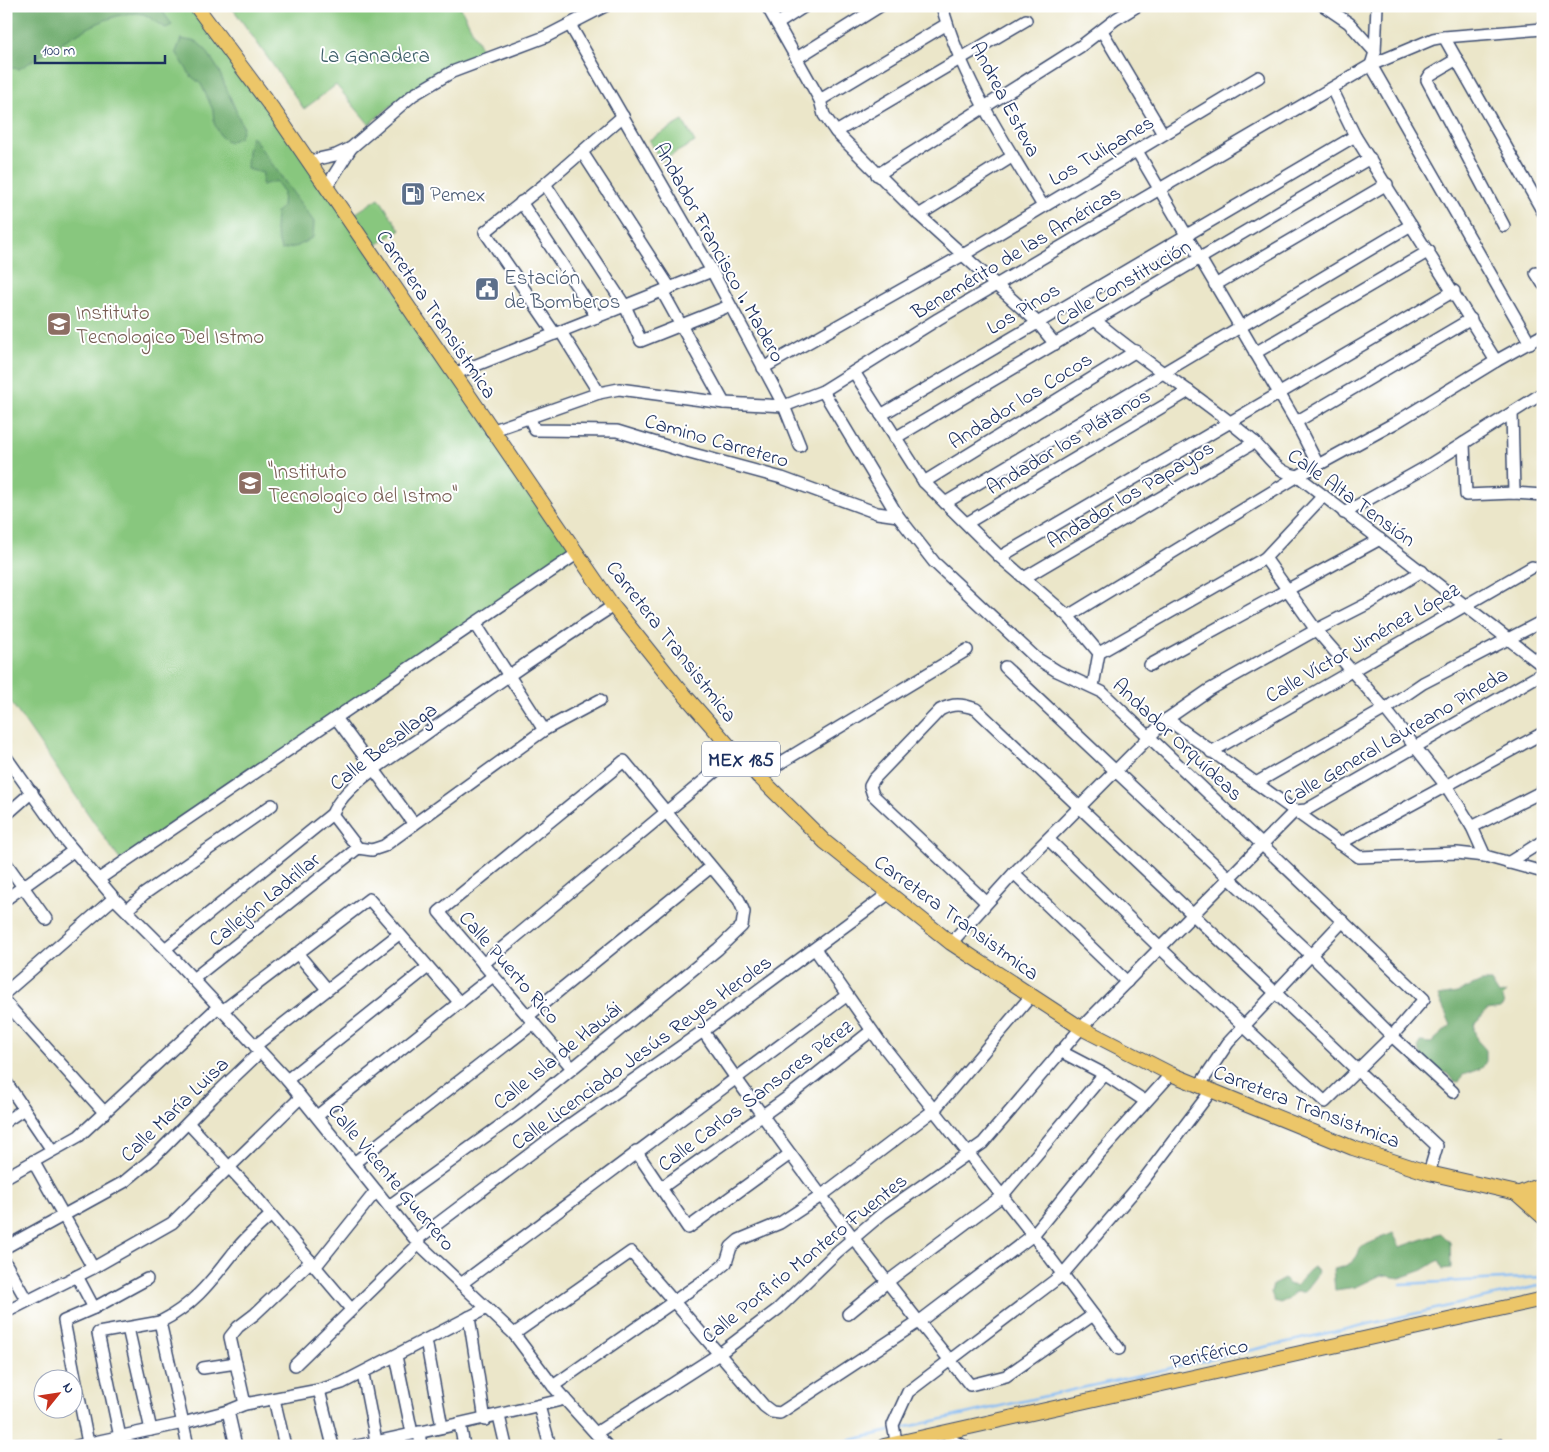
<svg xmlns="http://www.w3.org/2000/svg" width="1549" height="1452" font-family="'Indie Flower',sans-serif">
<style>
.green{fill:#88c77e;stroke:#527b6e}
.forest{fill:#6eac6d;stroke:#446e66}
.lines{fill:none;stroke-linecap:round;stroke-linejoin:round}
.stream{stroke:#85bbf4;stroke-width:2.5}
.minor-casing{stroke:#3a4a6e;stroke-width:14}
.major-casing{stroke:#3a4a6e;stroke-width:16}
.minor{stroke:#fff;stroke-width:11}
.major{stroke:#ecc669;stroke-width:14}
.labels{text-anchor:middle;stroke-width:4;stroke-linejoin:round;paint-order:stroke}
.shield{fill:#fff;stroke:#5f6d8e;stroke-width:1}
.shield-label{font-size:20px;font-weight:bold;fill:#1b2f5e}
.park-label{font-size:21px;fill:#3c5d68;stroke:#fff}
.street-label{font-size:21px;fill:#1b2f5e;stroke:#fff}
.service-label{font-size:21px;fill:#4e5e75;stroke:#fff;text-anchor:start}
.education-label{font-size:21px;fill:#785e54;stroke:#fff;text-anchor:start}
</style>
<rect width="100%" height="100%" fill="#fff"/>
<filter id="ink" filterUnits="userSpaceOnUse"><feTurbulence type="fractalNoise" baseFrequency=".02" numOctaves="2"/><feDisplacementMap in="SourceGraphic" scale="10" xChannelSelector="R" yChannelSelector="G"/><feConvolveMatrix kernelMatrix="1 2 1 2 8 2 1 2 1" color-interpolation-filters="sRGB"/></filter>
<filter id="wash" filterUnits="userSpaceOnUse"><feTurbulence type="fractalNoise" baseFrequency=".0096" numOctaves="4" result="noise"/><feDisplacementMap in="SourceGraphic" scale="20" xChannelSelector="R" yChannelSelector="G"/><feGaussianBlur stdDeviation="1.12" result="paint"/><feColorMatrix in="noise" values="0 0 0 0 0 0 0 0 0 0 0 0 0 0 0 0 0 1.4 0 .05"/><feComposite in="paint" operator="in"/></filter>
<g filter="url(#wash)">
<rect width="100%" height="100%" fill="#ebe6c9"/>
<g class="green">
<path d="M 6,6 L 198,6 L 578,553 L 120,860 L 6,695 Z"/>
<path d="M 231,6 L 460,6 L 483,52 C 433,71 409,91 369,124 L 336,85 L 304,109 Z"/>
<path d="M 683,121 L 695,142 L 661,161 L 649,140 Z"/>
<path d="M 379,198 L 400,230 L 373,247 L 353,215 Z"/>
</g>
<g class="forest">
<path d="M 12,6 L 159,6 L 172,25 L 166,28 C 158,25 150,16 143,14 C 111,6 46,53 19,69 L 6,67 L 6,10 Z"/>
<path d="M 181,39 L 197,42 L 206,50 L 218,69 L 243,127 L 240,137 L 229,142 L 221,137 L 214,123 L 213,110 L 201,84 L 191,76 L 176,52 Z"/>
<path d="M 252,136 L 314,222 L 313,237 L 298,246 L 281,250 L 275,229 L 276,213 L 282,207 L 283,191 L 276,181 L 262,185 L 263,173 L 247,169 L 248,151 Z"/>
<path d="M 1481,982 L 1491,982 L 1499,995 L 1507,993 L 1502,998 L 1504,1004 L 1500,1008 L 1487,1010 L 1475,1023 L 1474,1029 L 1477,1040 L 1486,1050 L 1486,1061 L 1482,1068 L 1463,1075 L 1459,1082 L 1453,1081 L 1447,1073 C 1431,1071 1424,1062 1418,1048 L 1421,1042 L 1431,1043 L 1451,1025 L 1438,996 L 1457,993 Z"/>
<path d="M 1393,1233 L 1400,1247 L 1441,1233 L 1450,1242 L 1451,1268 L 1443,1269 L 1439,1260 L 1423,1270 L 1400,1278 L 1381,1275 L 1356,1287 L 1335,1290 L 1333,1269 C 1349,1266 1356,1262 1361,1247 Z"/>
<path d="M 1314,1267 L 1318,1271 C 1316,1279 1308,1284 1305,1292 L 1295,1292 L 1289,1299 L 1280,1303 L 1274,1301 L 1271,1293 L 1273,1285 L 1284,1279 L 1288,1284 L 1295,1286 C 1303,1281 1304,1273 1314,1267 Z"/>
</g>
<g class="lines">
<g class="stream">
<path d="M 1401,1284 L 1543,1277"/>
<path d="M 898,1429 L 1543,1285"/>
<path d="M 826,1446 L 890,1431"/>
</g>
</g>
</g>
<g filter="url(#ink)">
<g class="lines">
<defs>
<g id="minor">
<path d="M 767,6 L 820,100 L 824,115 L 836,132 L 919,215 L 1037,322 L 1055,344"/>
<path d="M 942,6 C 961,78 1005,143 1043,206"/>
<path d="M 1324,6 L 1349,23 L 1375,52"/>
<path d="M 1377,6 L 1375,52 L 1371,65 L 1530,343"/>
<path d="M 777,24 L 805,6"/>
<path d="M 570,25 L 712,271 L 784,406 L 800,446"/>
<path d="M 1102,31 L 1163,134"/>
<path d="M 1444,37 L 1543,212"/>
<path d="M 797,58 L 880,6"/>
<path d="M 1457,59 L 1430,75 L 1427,80 L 1504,226"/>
<path d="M 1332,89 L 1355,136 L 1496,361"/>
<path d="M 820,100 L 947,24"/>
<path d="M 836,132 L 1026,20"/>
<path d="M 1137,151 L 1296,422 L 1318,465"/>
<path d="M 582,152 L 670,288"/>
<path d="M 309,161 L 336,155 L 351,148 L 413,95 L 452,72 L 545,37 L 605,6"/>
<path d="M 877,175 L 1081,46 L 1116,19 L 1137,6"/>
<path d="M 545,184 L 625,306 L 641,341 L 729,306"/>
<path d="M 326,188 L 351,148"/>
<path d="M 521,202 L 597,317"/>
<path d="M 919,215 L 1013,156"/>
<path d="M 1536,273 L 1543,284"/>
<path d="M 1215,285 L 1387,184"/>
<path d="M 662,291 L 724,403"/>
<path d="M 1095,320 C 1145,364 1204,398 1254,442 C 1269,456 1275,472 1298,476 L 1543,666"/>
<path d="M 561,332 L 599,393"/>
<path d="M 555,334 L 485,232 L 545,184 L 623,116"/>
<path d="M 1255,353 L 1429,251"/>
<path d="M 763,368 L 963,255 L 1259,77"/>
<path d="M 854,372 L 924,482 L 1000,557 L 1068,616 L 1099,653 L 1093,686"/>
<path d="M 454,374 L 712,271"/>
<path d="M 823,391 L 898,516 L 934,562 L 1036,658 L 1057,671 L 1102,692 L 1424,999 L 1392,1036 L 1325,1102 L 1159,947 L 1049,840"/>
<path d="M 1512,413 L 1514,493"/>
<path d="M 881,415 L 1355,136"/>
<path d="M 529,417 L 535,430 L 617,431 L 686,452 L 782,478 L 877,513 L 898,516"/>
<path d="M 1296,422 L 1471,319"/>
<path d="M 491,431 L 599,393 L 619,389 L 724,403 L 784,406 L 823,391 L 938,319 L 1371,65 L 1433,39 L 1444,37 L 1543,29"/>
<path d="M 895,438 L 1370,158"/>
<path d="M 1464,443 L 1466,495 L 1514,493 L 1543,495"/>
<path d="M 924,482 L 1136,351"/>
<path d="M 945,503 L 1411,225"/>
<path d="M 1344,513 L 1426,467 L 1543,393"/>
<path d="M 967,523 L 1189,391"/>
<path d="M 1000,557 L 1454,291"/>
<path d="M 1265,558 L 1316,630 L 1385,709 L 1447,787 L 1472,827 L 1485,856"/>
<path d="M 1024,578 L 1255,442"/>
<path d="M 1068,616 L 1298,476 L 1395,423 L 1496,361 L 1543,335"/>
<path d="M 475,623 L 544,730"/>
<path d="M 1099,653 L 1265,558 L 1323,496"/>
<path d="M 1150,665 L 1380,539"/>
<path d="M 1005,667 L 1312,956 L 1392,1036 L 1453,1092"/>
<path d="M 336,718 L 414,824"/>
<path d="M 1167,719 L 1359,857 L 1457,853 L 1485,856 L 1543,872"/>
<path d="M 1211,752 L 1532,567"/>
<path d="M 6,757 L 64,839 L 114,898 L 165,949 L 287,1080 L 419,1244 L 514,1334 L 553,1386 L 607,1446"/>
<path d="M 757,777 L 967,650"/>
<path d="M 1256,783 L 1385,709 L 1423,683 L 1543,621"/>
<path d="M 332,814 L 358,848 L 372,850 L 384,846 L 544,730 L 600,700"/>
<path d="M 6,815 L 32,792"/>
<path d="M 1472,827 L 1543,791"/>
<path d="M 1339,844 L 1543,733"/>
<path d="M 6,863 L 46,919"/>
<path d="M 1508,863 L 1543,841"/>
<path d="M 1014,873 L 1127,982"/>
<path d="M 99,879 L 578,553"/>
<path d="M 6,899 L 73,851"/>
<path d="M 986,902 L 873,795 L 870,786 L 874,779 L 940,710 C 953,703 962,704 976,709 L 1437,1146 L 1429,1173"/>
<path d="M 127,910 L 144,894 L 272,805"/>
<path d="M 951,943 L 1014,873 L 1167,719 L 1209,690 L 1316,630 L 1369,603 L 1422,571"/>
<path d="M 165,949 L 332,814 C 346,783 393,757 420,738 C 484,692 548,648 613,606"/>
<path d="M 815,949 L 880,1042 L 1033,1235 L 1119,1349"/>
<path d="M 297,953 L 327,989"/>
<path d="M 483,964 L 736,754"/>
<path d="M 193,979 L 358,848"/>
<path d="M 6,992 L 114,898"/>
<path d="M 6,1003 L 105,1113"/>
<path d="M 222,1011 L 369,899 L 460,1003"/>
<path d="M 528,1016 L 711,867"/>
<path d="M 703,1031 C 787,1153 876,1271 970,1385 L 1006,1376 L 1093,1315"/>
<path d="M 255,1046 L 399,934"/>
<path d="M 1060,1051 L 1104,1074 L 1145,1101"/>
<path d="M 287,1080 L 428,967"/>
<path d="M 6,1082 L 52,1150"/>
<path d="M 1199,1086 L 1228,1043 L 1343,921"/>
<path d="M 317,1116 L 493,976"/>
<path d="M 6,1121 L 24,1109"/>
<path d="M 188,1123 L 251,1191 L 351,1309"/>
<path d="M 636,1151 L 688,1228 L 790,1154"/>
<path d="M 33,1161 L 93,1268"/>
<path d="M 354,1163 L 534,1023"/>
<path d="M 6,1177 L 79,1136 L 218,1007"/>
<path d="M 661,1188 L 788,1097 L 871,1031"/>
<path d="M 389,1206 L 518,1113 L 718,949 L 742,926 L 744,912 L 739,900 L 624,761 L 439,912 L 572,1068"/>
<path d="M 416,1240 L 555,1135 L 703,1031 L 888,894"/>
<path d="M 6,1247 L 124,1182 L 153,1158 L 213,1097 L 260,1052"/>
<path d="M 6,1264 L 27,1301"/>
<path d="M 316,1266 L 376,1191"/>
<path d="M 77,1276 L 94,1308"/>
<path d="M 461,1284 L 846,996"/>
<path d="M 1542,1308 L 1543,1310"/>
<path d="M 6,1312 L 93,1268 L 172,1223 L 300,1098"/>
<path d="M 848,1314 L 887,1282 L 1002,1196 L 1104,1074"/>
<path d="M 469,1317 L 485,1420"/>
<path d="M 160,1322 C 194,1305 212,1280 235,1251 C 245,1238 259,1226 271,1215"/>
<path d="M 128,1328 L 151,1430"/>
<path d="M 514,1334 L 631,1252 L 764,1406 L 772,1412 L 780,1413 L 920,1321 L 1033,1235 L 1097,1156 L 1171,1074"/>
<path d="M 426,1340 L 442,1427"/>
<path d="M 396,1356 L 412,1433"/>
<path d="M 295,1365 L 419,1244"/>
<path d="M 203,1368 L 236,1363"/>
<path d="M 363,1374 L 377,1446"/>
<path d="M 553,1386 L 713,1274 L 726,1263 L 731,1247 L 739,1240 L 780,1223 L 821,1196 L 934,1110 L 1031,996"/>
<path d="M 319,1390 L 333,1446"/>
<path d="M 274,1399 L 285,1446"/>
<path d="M 245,1404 L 230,1337 L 238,1327 L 255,1314 L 311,1261"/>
<path d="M 539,1406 L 550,1446"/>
<path d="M 228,1411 L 236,1446"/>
<path d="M 499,1416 L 506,1446"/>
<path d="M 460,1424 L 464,1446"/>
<path d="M 419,1432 L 421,1446"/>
<path d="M 596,1433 L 719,1354 L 778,1309 L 837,1252 L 883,1213 L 983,1143 L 1081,1028 L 1295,811 L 1306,810 L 1543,673"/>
<path d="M 120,1437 L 98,1333 L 160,1322 L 188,1446"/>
<path d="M 950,1440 L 964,1446"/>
<path d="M 6,1443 L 8,1446"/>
<path d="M 88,1443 L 64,1321 L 94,1308 L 147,1279"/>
<path d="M 1501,1445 L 1501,1446"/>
<path d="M 76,1446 L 183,1423 L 228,1411 L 245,1404 L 319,1390 L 342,1383 L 487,1308"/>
<path d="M 357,1446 C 427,1431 496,1416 565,1399"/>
<path d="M 897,1446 L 893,1425 L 908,1392 L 1062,1275 L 1142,1182 L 1211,1091"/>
</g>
<g id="major">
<path d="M 196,6 L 275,112 L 613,606 L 676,685 L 736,754 L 825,842 L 951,943 L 1081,1028 L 1171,1074 L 1353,1148 L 1429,1173 L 1543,1199"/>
<path d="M 1543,1184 L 1517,1194 L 1543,1217"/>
<path d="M 884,1446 L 1543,1299"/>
</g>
</defs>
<use href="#minor" class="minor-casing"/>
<use href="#major" class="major-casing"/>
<use href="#minor" class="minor"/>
<use href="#major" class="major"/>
</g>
</g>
<defs>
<symbol id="fuel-square" viewBox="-11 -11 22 22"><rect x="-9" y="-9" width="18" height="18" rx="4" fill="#5c6f8a" stroke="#fff"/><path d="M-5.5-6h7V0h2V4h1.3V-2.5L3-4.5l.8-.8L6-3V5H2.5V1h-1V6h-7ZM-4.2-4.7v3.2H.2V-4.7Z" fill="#fff"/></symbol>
<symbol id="civic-square" viewBox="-11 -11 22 22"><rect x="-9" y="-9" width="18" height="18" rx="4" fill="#5c6f8a" stroke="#fff"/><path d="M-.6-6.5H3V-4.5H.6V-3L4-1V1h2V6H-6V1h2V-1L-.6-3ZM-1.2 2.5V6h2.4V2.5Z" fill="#fff"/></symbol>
<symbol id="university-square" viewBox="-11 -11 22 22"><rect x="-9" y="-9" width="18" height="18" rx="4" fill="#8d6e63" stroke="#fff"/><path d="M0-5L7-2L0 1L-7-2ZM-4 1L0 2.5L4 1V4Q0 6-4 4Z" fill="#fff"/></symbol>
</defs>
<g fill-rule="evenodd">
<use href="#fuel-square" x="399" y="180" width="28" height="28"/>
<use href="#civic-square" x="473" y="275" width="28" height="28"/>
<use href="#university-square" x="45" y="310" width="28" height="28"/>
<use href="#university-square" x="236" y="469" width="28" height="28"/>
</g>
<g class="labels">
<rect class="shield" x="702" y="741.5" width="78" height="35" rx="4"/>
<g class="shield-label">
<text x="741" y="766">MEX 185</text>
</g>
<g class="park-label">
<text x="375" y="62">La Ganadera</text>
</g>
<g class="street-label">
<text transform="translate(1006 99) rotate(62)" y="7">Andrea Esteva</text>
<text transform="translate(1101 150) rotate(-31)" y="7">Los Tulipanes</text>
<text transform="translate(720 252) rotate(61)" y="7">Andador Francisco I. Madero</text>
<text transform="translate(1016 252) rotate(-31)" y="7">Benemérito de las Américas</text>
<text transform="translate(1123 282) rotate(-30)" y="7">Calle Constitución</text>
<text transform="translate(1023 308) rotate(-31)" y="7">Los Pinos</text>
<text transform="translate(437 314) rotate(56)" y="7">Carretera Transistmica</text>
<text transform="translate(1020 400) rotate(-32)" y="7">Andador los Cocos</text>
<text transform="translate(717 440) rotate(16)" y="7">Camino Carretero</text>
<text transform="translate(1068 441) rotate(-31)" y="7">Andador los Plátanos</text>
<text transform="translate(1130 494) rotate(-31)" y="7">Andador los Papayos</text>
<text transform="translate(1352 497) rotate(36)" y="7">Calle Alta Tensión</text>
<text transform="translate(672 641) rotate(52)" y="7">Carretera Transistmica</text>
<text transform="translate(1362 642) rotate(-30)" y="7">Calle Víctor Jiménez López</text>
<text transform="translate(1395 736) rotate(-30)" y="7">Calle General Laureano Pineda</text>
<text transform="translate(1178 739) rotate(43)" y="7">Andador Orquídeas</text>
<text transform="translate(383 746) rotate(-38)" y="7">Calle Besallaga</text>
<text transform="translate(264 899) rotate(-39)" y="7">Callejón Ladrillar</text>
<text transform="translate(957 917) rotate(36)" y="7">Carretera Transistmica</text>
<text transform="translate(510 967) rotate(49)" y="7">Calle Puerto Rico</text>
<text transform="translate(641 1052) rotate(-36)" y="7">Calle Licenciado Jesús Reyes Heroles</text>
<text transform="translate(557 1055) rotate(-39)" y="7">Calle Isla de Hawái</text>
<text transform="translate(755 1095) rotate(-37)" y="7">Calle Carlos Sansores Pérez</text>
<text transform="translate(1307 1106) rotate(21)" y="7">Carretera Transistmica</text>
<text transform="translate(174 1109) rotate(-44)" y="7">Calle María Luisa</text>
<text transform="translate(392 1177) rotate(50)" y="7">Calle Vicente Guerrero</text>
<text transform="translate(804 1258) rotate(-39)" y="7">Calle Porfirio Montero Fuentes</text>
<text transform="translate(1209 1353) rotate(-13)" y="7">Periférico</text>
</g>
<g class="service-label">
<text x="430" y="201">Pemex</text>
<text x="504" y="284">Estación<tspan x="504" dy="24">de Bomberos</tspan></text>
</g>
<g class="education-label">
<text x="76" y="319">Instituto<tspan x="76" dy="24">Tecnologico Del Istmo</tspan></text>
<text x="268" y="478">"Instituto<tspan x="268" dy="24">Tecnologico del Istmo"</tspan></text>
</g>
</g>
<rect width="1549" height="1452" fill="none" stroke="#fff" stroke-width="25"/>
<g transform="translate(58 1394) rotate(60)"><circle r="24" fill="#ffffff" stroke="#a4acbf"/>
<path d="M0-4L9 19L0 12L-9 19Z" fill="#c8321e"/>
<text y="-8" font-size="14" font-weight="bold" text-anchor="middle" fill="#1b2f5e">N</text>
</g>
<path d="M35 55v8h130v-8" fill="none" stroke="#1b2f5e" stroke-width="2.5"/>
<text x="42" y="55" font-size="15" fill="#1b2f5e" stroke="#ffffff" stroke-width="4" paint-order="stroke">100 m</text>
</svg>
